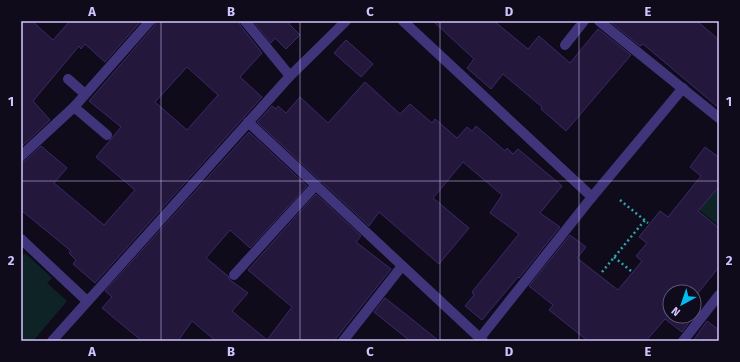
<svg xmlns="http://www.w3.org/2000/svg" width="740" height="362" font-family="'Fira Sans',sans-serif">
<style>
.green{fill:#0e2325}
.building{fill:#23173c;stroke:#3c2968;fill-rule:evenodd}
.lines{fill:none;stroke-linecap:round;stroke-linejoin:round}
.path{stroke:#2ca6ac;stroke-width:2.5;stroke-dasharray:2 3;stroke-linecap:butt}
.minor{stroke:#40357b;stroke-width:10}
.grid{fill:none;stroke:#d2c5ff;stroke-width:1;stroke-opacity:0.55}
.neatline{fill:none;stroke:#d2c5ff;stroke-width:1.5}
.grid-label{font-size:13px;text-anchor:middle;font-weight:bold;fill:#d2c5ff}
</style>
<rect width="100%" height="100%" fill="#0f0b1b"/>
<g class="green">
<path d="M 705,181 L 719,192 L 719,226 L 689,202 Z"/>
<path d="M 25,253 L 52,278 L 47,283 L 67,301 L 33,341 L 21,341 L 21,259 Z"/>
</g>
<g class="building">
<path d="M 21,21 L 32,21 L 53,40 L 70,21 L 141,21 L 105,62 L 85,44 L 81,49 L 79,46 L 33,101 L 50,120 L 21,147 Z"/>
<path d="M 156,21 L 239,21 L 240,25 L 262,53 L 240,77 L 262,97 L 95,283 L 73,264 L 76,260 L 69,253 L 71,251 L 21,210 L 21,162 L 25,161 L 41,146 L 67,168 L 54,183 L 104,225 L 135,190 L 96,157 L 121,127 L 89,101 L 155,25 ZM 187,67 L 218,95 L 187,130 L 155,102 Z"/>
<path d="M 253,21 L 291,21 L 289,24 L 300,35 L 286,49 L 275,38 L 271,43 Z"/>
<path d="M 433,21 L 494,21 L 528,49 L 539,36 L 570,63 L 598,29 L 631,55 L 566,131 L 541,109 L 542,107 L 503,74 L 491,89 L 467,68 L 474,59 Z"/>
<path d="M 609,21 L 697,21 L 719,40 L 719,108 L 643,44 L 640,46 Z"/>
<path d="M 346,40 L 373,64 L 361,77 L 334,53 Z"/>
<path d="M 365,82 L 400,114 L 410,104 L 432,123 L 435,119 L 457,138 L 467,127 L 472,131 L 476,126 L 505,151 L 507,148 L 513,154 L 518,149 L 562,186 L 540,213 L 560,227 L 519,278 L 518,277 L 482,320 L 465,306 L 474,295 L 472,292 L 519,234 L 490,213 L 502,195 L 463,162 L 433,198 L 469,228 L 439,264 L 379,212 L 369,226 L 257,122 L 272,106 L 276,109 L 278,106 L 286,113 L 300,97 L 328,123 Z"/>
<path d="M 249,132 L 307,186 L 250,248 L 230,230 L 206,258 L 228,276 L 230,280 L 248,293 L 232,311 L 267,340 L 292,307 L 248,270 L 316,194 L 361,236 L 356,242 L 391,269 L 334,341 L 216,341 L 192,321 L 178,341 L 142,341 L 102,308 L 112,297 L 105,291 Z"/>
<path d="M 705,147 L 717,156 L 719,154 L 719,191 L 717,189 L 698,211 L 719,228 L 719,267 L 694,298 L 694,292 L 670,292 L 670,316 L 694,316 L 694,311 L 696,313 L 682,332 L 665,319 L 646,341 L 588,341 L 549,310 L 553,305 L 529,286 L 570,235 L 586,247 L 577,258 L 618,290 L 642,261 L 636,256 L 647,243 L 639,237 L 660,211 L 668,217 L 701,176 L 690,167 Z"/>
<path d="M 385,298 L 408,316 L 439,341 L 410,341 L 374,312 Z"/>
<path d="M 707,321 L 719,330 L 719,341 L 693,341 Z"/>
</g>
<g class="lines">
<g class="path">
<path d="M 620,200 L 648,223"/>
<path d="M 614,257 L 631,271"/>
<path d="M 602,272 L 645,220"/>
</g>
<g class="minor">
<path d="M 245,21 L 290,76"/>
<path d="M 403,21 L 592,197 L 480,338"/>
<path d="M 599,21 L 719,118"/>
<path d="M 565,45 L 584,21"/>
<path d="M 68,79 L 85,94"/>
<path d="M 74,107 L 107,135"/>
<path d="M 248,122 L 483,341"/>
<path d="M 21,156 L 74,107 L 150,21"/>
<path d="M 592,197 L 683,88"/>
<path d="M 21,239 L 87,301"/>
<path d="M 234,275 L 316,185"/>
<path d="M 52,341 L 290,76 L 346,21"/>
<path d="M 343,341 L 402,266"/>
<path d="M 683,341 L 719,295"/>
</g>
</g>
<path class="grid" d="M 161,21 L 161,341M 300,21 L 300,341M 440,21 L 440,341M 579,21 L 579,341M 21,181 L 719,181"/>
<rect width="740" height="362" fill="none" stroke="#0f0b1b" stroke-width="44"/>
<g transform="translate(682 304) rotate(220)"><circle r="19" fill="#0f0b1b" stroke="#5d5576"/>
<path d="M0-3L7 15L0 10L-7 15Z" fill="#00bdf0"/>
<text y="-6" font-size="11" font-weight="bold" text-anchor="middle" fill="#d2c5ff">N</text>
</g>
<rect x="22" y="22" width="696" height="318" class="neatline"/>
<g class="grid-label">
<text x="92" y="16">A</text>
<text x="231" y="16">B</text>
<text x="370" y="16">C</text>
<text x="509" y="16">D</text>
<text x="648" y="16">E</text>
<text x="11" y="106">1</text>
<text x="729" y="106">1</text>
<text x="11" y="265">2</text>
<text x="729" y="265">2</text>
<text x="92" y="356">A</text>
<text x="231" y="356">B</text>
<text x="370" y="356">C</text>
<text x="509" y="356">D</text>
<text x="648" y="356">E</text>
</g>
</svg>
